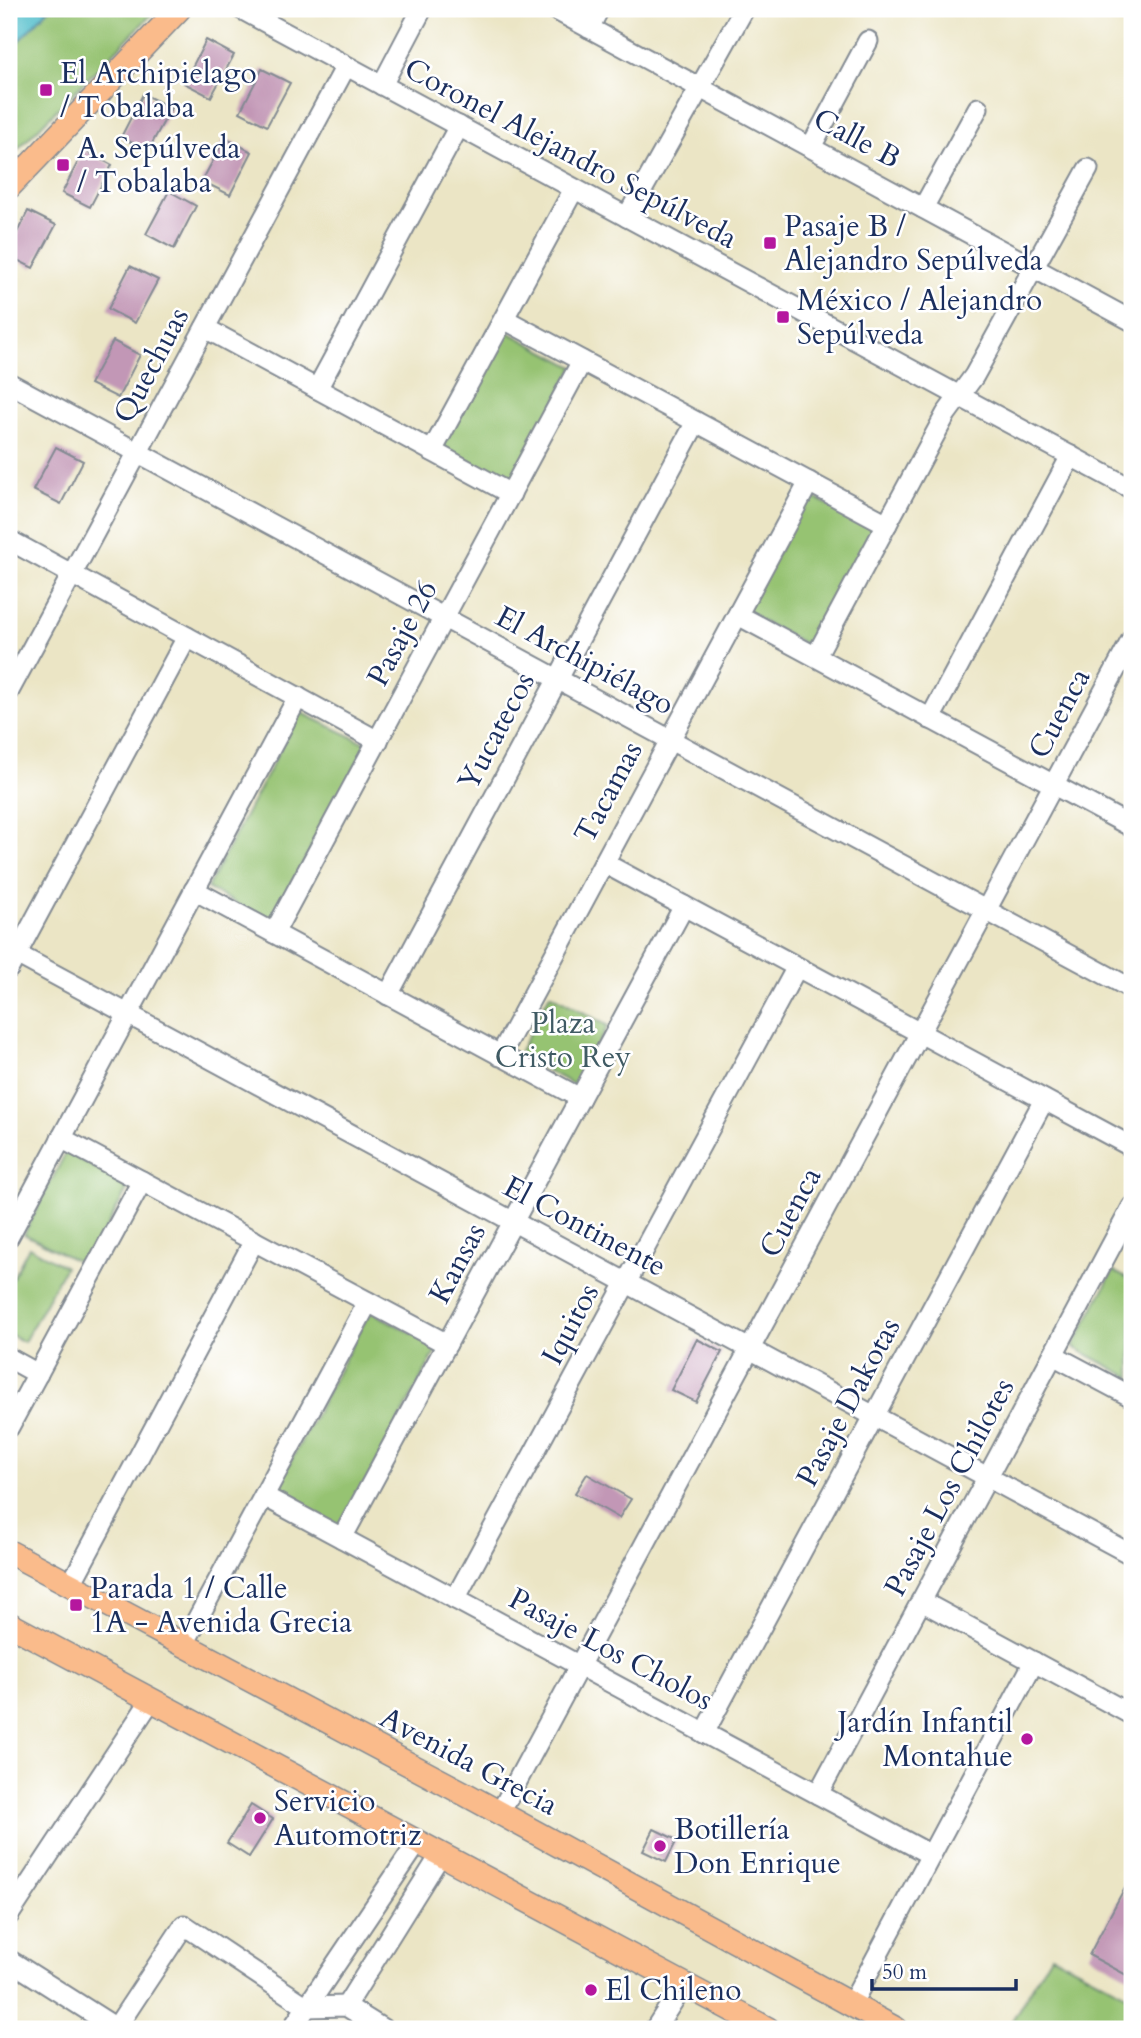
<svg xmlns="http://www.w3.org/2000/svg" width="1141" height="2038" font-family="Cardo,serif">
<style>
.green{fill:#96c372;stroke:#587968;stroke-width:2}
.water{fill:#50bdca;stroke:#367694;stroke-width:2}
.building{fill:#c297b6}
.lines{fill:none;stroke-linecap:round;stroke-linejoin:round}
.minor-casing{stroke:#838a92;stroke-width:23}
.major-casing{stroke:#838a92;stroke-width:26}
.minor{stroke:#fff;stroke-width:19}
.major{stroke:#fabb8b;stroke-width:23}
.poi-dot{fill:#b5179e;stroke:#fff;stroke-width:2.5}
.labels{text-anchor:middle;stroke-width:5;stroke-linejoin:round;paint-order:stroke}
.poi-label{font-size:30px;fill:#1b2f5e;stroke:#fff;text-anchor:start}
.street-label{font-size:30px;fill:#1b2f5e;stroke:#fff}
.park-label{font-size:30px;fill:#405b64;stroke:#fff}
</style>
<rect width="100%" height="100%" fill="#fff"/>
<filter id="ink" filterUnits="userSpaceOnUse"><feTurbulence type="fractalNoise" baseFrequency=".0143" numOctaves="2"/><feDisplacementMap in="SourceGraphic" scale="14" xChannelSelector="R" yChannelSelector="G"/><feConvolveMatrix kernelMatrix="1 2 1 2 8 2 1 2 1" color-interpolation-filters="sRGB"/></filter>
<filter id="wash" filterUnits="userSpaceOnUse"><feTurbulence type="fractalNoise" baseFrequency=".00686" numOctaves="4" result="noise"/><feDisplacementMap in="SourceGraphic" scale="28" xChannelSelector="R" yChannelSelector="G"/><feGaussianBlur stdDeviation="1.57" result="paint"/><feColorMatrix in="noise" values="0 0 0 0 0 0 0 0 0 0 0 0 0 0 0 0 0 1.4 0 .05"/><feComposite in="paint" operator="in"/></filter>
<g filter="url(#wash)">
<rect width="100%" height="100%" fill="#ebe5c5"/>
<g class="green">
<path d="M 49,9 L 157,9 L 9,158 L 9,51 Z"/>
<path d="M 502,329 L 574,367 L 512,483 L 441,447 Z"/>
<path d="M 809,495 L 880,531 L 815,649 L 744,612 Z"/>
<path d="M 300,712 L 367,744 L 271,922 L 207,888 Z"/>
<path d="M 550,994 L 608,1026 L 576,1086 L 518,1055 Z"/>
<path d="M 66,1152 L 129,1186 L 86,1266 L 24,1234 Z"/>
<path d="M 29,1247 L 65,1267 L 24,1342 L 9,1334 L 9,1285 Z"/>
<path d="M 1113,1271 L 1132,1281 L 1131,1378 L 1073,1347 Z"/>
<path d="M 370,1311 L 438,1347 L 340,1531 L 273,1495 Z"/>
<path d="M 1051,1955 L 1132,1997 L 1132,2029 L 1007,2029 Z"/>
</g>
<path class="water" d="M 9,9 L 49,9 L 9,51 Z"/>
<g id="blocks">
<g class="building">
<path d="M 206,40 L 234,55 L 211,97 L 184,83 Z"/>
<path d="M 262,69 L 290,83 L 267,126 L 240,112 Z"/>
<path d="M 143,94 L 171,108 L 148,151 L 121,137 Z"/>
<path d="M 225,138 L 252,152 L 230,195 L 202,181 Z"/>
<path d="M 84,150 L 112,165 L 90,207 L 62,193 Z"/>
<path d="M 169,191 L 196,206 L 174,249 L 146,234 Z"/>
<path d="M 28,211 L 56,225 L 33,268 L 9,256 L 9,248 Z"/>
<path d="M 130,266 L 158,280 L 135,323 L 108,309 Z"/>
<path d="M 113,341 L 140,355 L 118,398 L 90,384 Z"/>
<path d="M 56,447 L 83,461 L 61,504 L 33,490 Z"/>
<path d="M 697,1339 L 722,1352 L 696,1402 L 671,1390 Z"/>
<path d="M 587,1474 L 631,1499 L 619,1518 L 575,1493 Z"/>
<path d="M 251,1805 L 273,1819 L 249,1857 L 227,1843 Z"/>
<path d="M 654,1829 L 677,1840 L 666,1862 L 643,1851 Z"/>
<path d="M 1132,1874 L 1132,1978 L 1089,1955 Z"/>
</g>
</g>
</g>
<g filter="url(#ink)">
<use href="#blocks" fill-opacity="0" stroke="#838a92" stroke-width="2"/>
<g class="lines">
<defs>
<g id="minor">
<path d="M 241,9 L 1132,489"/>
<path d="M 554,9 L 1132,321"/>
<path d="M 589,28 L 599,9"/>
<path d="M 382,85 L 422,9"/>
<path d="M 811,147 L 868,41"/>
<path d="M 923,208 L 978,108"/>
<path d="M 627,217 L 744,9"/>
<path d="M 504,319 L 887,524"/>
<path d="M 205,328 L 511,494"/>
<path d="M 9,383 L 1132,989"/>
<path d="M 317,389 L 459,126"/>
<path d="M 432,451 L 574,189"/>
<path d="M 9,540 L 378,741"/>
<path d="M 738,615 L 1132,827"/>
<path d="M 816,656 L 946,414 L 974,376 L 1088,169"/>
<path d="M 9,691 L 346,66"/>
<path d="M 930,719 L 1071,456"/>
<path d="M 604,863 L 1132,1147"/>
<path d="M 194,890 L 580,1098"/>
<path d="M 274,933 L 582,361"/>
<path d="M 9,950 L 1132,1555"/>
<path d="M 9,968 L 187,637"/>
<path d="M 388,995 L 696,422"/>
<path d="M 500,1056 L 809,482"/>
<path d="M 61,1138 L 447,1344"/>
<path d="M 9,1236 L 298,697"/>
<path d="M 1053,1355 L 1132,1397"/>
<path d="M 9,1358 L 38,1374"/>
<path d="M 9,1427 L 142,1181"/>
<path d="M 264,1496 L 931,1855"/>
<path d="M 342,1538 L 684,906"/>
<path d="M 71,1584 L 254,1241"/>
<path d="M 455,1599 L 797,967"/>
<path d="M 921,1601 L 1132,1715"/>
<path d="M 184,1644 L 368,1302"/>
<path d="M 704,1733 L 1044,1100"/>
<path d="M 818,1794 L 1132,1207"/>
<path d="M 500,1813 L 1132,639"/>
<path d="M 9,1915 L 151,1700"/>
<path d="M 9,1960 L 116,2028 L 184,1925 L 307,2007 L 346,2006 L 383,2029"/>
<path d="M 851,2005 L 1034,1662"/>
<path d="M 346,2006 L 441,1854"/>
<path d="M 292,2029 L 418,1842"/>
<path d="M 655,2029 L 684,1984"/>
</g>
<g id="major">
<path d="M 9,187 L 179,9"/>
<path d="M 9,1552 L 465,1794 L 896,2029"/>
<path d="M 9,1624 L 768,2029"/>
</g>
</defs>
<use href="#minor" class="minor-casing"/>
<use href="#major" class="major-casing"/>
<use href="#minor" class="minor"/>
<use href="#major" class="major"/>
</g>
</g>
<g class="poi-dot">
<rect x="39" y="83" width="14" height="14" rx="3.5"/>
<rect x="56" y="158" width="14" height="14" rx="3.5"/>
<rect x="763" y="236" width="14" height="14" rx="3.5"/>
<rect x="776" y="310" width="14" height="14" rx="3.5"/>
<rect x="69" y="1598" width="14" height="14" rx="3.5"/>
<circle cx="1027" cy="1739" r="7"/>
<circle cx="260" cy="1818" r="7"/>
<circle cx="660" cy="1846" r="7"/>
<circle cx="591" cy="1990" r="7"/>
</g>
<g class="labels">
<g class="poi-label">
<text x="60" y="83">El Archipielago<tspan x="60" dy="34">/ Tobalaba</tspan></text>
<text x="77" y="158">A. Sepúlveda<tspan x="77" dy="34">/ Tobalaba</tspan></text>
<text x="784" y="236">Pasaje B /<tspan x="784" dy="34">Alejandro Sepúlveda</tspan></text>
<text x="797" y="310">México / Alejandro<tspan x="797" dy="34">Sepúlveda</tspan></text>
<text x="90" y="1598">Parada 1 / Calle<tspan x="90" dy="34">1A - Avenida Grecia</tspan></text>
<text x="1013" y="1732" text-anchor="end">Jardín Infantil<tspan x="1013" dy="34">Montahue</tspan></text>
<text x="274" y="1811">Servicio<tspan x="274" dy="34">Automotriz</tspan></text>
<text x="674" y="1839">Botillería<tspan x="674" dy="34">Don Enrique</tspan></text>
<text x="605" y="2000">El Chileno</text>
</g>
<g class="street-label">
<text transform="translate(857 138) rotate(28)" y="10">Calle B</text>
<text transform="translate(571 153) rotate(28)" y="10">Coronel Alejandro Sepúlveda</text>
<text transform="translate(151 365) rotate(-62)" y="10">Quechuas</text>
<text transform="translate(402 633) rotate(-62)" y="10">Pasaje 26</text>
<text transform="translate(585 660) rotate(28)" y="10">El Archipiélago</text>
<text transform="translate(1059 713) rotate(-62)" y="10">Cuenca</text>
<text transform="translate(496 731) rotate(-62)" y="10">Yucatecos</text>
<text transform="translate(608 792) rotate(-62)" y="10">Tacamas</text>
<text transform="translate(790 1212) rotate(-62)" y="10">Cuenca</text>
<text transform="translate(585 1226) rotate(28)" y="10">El Continente</text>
<text transform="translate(457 1263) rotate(-62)" y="10">Kansas</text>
<text transform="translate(570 1324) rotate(-62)" y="10">Iquitos</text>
<text transform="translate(848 1402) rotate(-62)" y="10">Pasaje Dakotas</text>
<text transform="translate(949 1487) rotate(-62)" y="10">Pasaje Los Chilotes</text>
<text transform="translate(611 1649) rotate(28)" y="10">Pasaje Los Cholos</text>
<text transform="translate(469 1761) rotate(28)" y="10">Avenida Grecia</text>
</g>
<g class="park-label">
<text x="563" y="1033">Plaza<tspan x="563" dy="34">Cristo Rey</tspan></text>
</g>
</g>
<rect width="1141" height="2038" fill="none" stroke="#fff" stroke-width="35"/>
<path d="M872 1979v10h144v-10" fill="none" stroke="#1b2f5e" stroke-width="3.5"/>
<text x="882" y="1979" font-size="21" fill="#1b2f5e" stroke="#ffffff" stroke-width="5" paint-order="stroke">50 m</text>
</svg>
